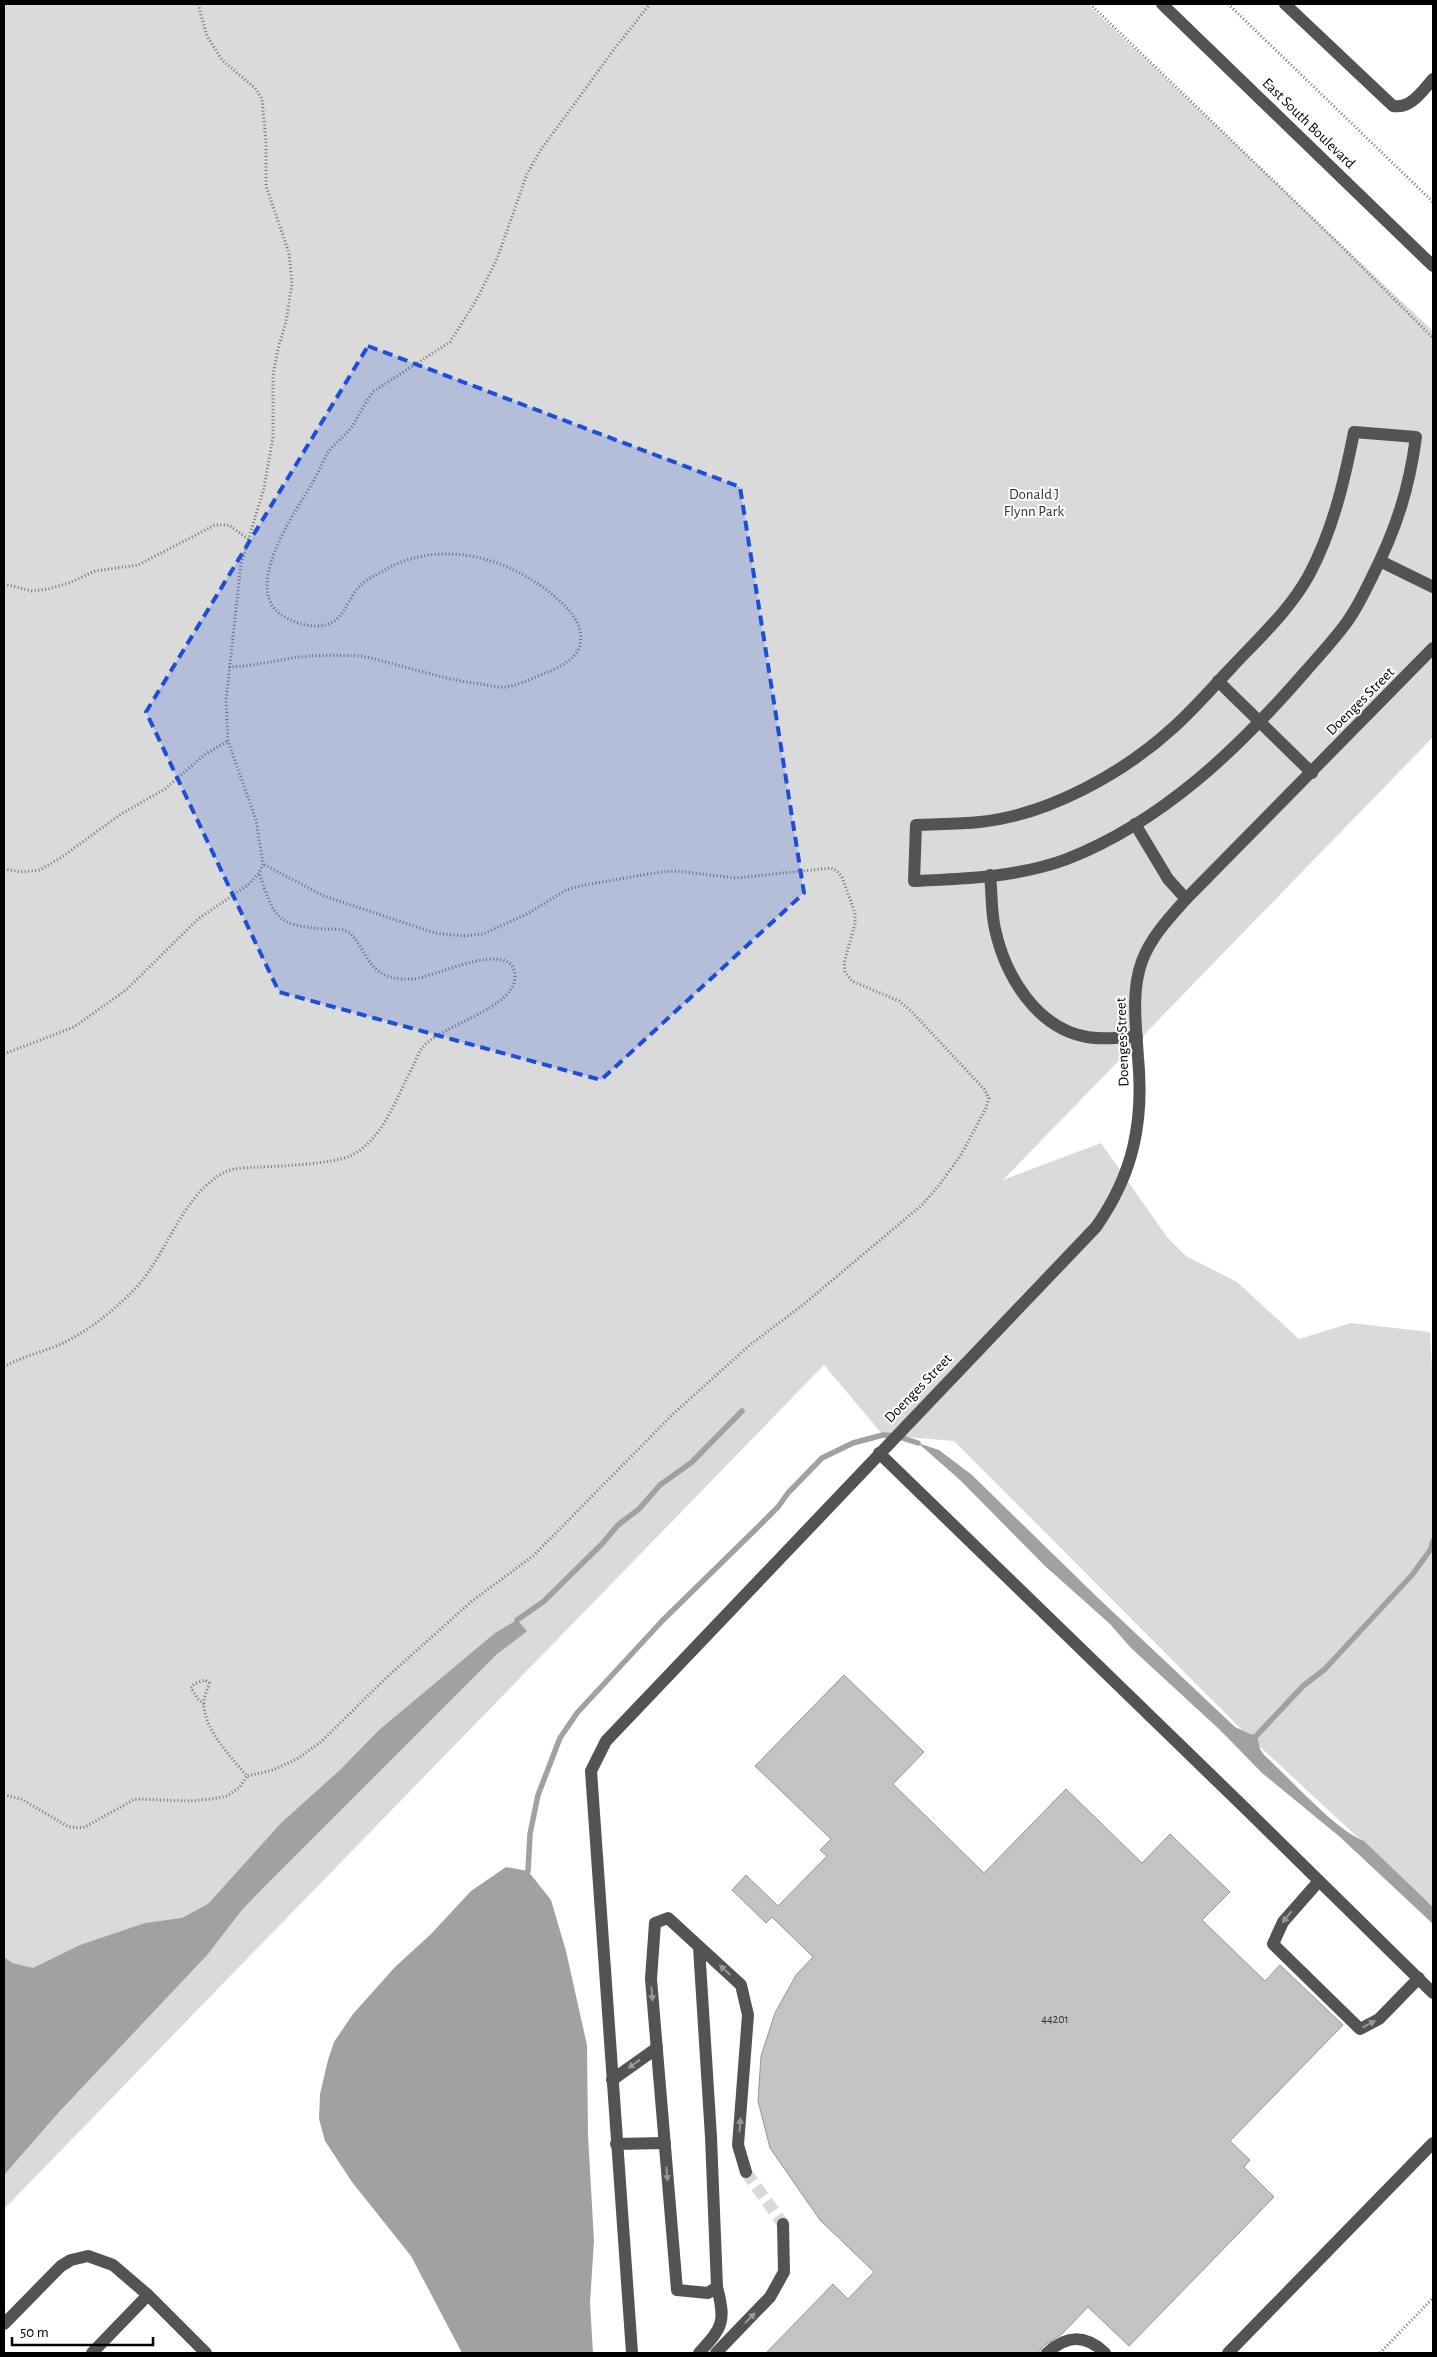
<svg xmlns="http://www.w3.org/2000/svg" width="1437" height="2357" font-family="'Alegreya Sans',sans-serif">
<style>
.green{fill:#dadada}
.water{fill:#a1a1a1}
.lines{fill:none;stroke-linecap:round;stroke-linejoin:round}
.stream{stroke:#a1a1a1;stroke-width:5.5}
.building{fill:#c3c3c3;stroke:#979797}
.minor-tunnel{stroke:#d9d9d9;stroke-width:12;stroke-dasharray:12 6;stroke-linecap:butt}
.path{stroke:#757575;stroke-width:3;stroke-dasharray:1 2.5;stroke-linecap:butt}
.minor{stroke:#535353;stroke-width:12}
.oneway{fill:#989898}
.marked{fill:#1d4ed8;fill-opacity:0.2;stroke:#1d4ed8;stroke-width:4;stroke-dasharray:10 6;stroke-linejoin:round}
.labels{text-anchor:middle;stroke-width:4;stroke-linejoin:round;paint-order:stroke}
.number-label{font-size:12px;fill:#313131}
.street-label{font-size:15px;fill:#000;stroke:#fff}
.park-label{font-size:15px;fill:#313131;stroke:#fff}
</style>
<rect width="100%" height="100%" fill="#fff"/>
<path class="green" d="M 4,4 L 1087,4 L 1433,331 L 1433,737 L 1003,1180 L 1101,1143 L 1167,1237 L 1186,1256 L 1237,1282 L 1299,1339 L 1351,1323 L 1430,1332 L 1433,1388 L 1433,1907 L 1244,1732 L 954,1441 L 883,1435 L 824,1365 L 4,2209 Z"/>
<g class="water">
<path d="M 918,1443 L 939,1450 L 972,1475 L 1096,1596 L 1235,1727 L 1250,1734 L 1257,1735 L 1260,1749 L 1264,1755 C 1289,1777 1335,1830 1364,1841 L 1433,1907 L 1433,1924 L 1340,1837 L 1262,1773 L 1220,1730 L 1131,1648 L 1110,1624 L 1045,1566 L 960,1480 Z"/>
<path d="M 517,1620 L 527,1631 L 526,1632 L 497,1654 L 259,1892 L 241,1911 L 208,1954 L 59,2112 L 4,2175 L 4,1957 L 12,1963 L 33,1968 L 80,1945 L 145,1923 L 182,1918 L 208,1904 L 281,1823 L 340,1770 L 379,1730 L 495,1633 Z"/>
<path d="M 506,1867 L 528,1871 L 551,1900 L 566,1951 L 587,2045 L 588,2135 L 594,2241 L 590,2303 L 593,2353 L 462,2353 L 411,2256 L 352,2182 L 325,2141 L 319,2119 L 320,2094 L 328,2060 L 334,2042 L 353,2014 L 395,1967 L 431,1934 L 471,1891 Z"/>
</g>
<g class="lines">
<g class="stream">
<path d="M 517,1620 L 543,1602 L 602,1544 L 618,1525 L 639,1509 L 660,1485 L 692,1462 L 742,1411"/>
<path d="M 1257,1735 L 1303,1686 L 1325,1669 L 1412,1575 L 1431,1549 L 1433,1541"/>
<path d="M 528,1871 L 530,1834 L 538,1795 L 560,1738 L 577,1713 L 663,1620 L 757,1528 L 778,1507 L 788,1493 L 822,1458 L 853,1443 L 883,1435 L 896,1436 L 918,1443"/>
</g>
</g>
<path class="building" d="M 844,1675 L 924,1752 L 893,1784 L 984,1873 L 1066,1789 L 1142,1863 L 1170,1834 L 1230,1892 L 1202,1920 L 1265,1981 L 1280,1965 L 1343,2025 L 1230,2141 L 1250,2160 L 1244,2167 L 1274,2197 L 1129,2346 L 1088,2307 L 1062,2334 L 1042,2347 L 1039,2353 L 766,2353 L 833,2284 L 848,2299 L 874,2272 L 820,2220 L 770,2148 L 758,2101 L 761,2056 L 775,2013 L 796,1975 L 813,1957 L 772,1917 L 766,1923 L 732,1890 L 746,1875 L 778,1906 L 827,1856 L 820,1850 L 831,1839 L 755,1766 Z"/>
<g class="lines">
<path class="minor-tunnel" d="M 746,2172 L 783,2224"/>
<g class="path">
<path d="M 1090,4 L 1335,240 L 1433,338"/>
<path d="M 1228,4 L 1433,202"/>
<path d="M 4,584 L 32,591 L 48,589 L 69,583 L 95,571 L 138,565 L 215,525 L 229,525 L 248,539"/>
<path d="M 229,667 C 253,666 275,661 298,657 C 318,655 338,655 359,656 C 370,657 382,661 393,664 C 422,671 451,681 481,684 C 489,685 498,688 506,687 C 520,685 535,677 548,672 C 559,668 575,659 579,648 C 585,634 576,617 566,607 C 519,560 444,535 383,571 C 376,575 367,579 362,584 C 345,599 346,626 316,626 C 304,626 293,622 283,616 C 240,589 296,511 313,482 C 319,472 323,460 329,451 C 335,443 344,437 350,429 C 359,417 364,403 374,391 L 450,342 L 477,299 L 497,259 L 527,174 L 540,151 L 615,48 L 650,4"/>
<path d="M 4,869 L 21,872 L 40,870 L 62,857 L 121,814 L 165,789 L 204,755 L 228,741"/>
<path d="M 4,1054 L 74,1027 L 126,990 L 198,919 L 248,885 L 259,873 L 263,864 L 256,820 L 228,741 L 226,700 L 241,564 L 264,488 L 273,437 L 273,375 L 278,349 L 286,322 L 292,283 L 289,253 L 266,186 L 266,143 L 262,99 L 255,88 L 222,60 L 207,36 L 198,4"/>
<path d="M 4,1367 C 24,1355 49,1351 69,1340 C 92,1328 115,1309 133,1291 C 168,1255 180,1196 225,1172 C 235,1167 249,1168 260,1167 C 282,1166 331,1164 350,1156 C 383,1141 397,1096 413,1066 C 416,1061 418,1053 422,1048 C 442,1024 514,1009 515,977 C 515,936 433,978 413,979 C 383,980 375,972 361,948 C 357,942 354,936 348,932 C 342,928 331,929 324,929 C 274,925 275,917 259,873"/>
<path d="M 204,1704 L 198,1699 L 191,1688 L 194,1684 L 205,1680 L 209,1683 C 208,1690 204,1695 204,1702 C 203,1729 231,1757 247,1776 L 273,1770 L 297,1759 L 322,1741 L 387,1677 L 472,1601 L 533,1556 L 673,1414 L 751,1344 L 804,1304 L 923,1204 L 940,1184 L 961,1155 L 986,1108 L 989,1098 L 984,1089 L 911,1011 L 899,1001 L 852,981 L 845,972 L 844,963 L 855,924 L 855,913 L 842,877 L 837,871 L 831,868 L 736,878 L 676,871 L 660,872 L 585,885 L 566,890 L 529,913 L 483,934 L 463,936 L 435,933 L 324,896 L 263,864"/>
<path d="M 4,1795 L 21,1799 L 69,1827 L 83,1828 L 135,1799 L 190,1801 L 212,1799 L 227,1796 L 240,1787 L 247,1776"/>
<path d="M 1380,2353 L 1433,2298"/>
</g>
<g class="minor">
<path d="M 1162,4 L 1433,266"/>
<path d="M 1285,4 L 1393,106 C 1411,109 1422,91 1433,79"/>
<path d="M 1354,432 L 1416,437 C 1409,490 1396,529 1372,577 C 1364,593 1356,611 1344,626 C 1332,642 1318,657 1305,672 C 1239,748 1162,822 1067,859 C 1019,877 964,879 914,881 L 916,825 C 937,824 959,824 980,822 C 1048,815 1124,773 1174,727 C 1194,709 1213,687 1231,668 C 1258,639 1290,610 1309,575 C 1333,530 1344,482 1354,432 Z"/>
<path d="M 1380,561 L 1433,587"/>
<path d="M 1218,681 L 1312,773"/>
<path d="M 1135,824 L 1168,879 L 1186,899"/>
<path d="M 990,875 C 992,893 991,912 995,929 C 1005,975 1036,1028 1087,1037 C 1102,1040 1121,1037 1137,1037"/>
<path d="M 879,1453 L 1248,1811 L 1433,1993"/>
<path d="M 1319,1881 L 1283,1922 L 1273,1944 L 1360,2029 L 1379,2019 L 1419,1978"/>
<path d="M 699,1947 L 711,2137 L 717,2287 L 708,2293 L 677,2290 L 651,1979 L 655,1923 L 668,1918 L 741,1985 L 748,2015 L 738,2145 L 746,2172"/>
<path d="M 612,2080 L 657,2048"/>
<path d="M 616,2144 L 665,2143"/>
<path d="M 4,2324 L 61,2266 L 71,2260 L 88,2256 L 113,2265 L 148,2295 L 206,2353"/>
<path d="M 92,2353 L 148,2295"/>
<path d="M 632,2353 L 591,1771 L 606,1741 L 1096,1227 C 1134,1173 1144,1121 1138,1057 C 1136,1026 1131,991 1142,961 C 1151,937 1169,918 1186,899 L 1433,648"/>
<path d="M 699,2353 C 723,2327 726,2322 717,2287"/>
<path d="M 716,2353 L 770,2297 L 784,2272 L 783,2224"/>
<path d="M 1047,2353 C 1067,2335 1085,2334 1105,2353"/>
<path d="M 1228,2353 L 1433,2143"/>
</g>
</g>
<defs><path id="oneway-solid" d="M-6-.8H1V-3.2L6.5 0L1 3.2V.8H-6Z" transform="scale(1.25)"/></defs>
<g class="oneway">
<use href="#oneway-solid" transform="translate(1287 1917) rotate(129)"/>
<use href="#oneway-solid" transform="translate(725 1970) rotate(-138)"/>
<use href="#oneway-solid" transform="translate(652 1994) rotate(85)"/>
<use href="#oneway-solid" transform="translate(1369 2024) rotate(-28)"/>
<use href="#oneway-solid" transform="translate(634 2064) rotate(144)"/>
<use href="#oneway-solid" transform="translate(740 2125) rotate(-86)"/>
<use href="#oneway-solid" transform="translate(667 2174) rotate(85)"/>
<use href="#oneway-solid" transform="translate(750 2318) rotate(-46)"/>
</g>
<path class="marked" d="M 368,346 L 740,487 L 804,893 L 601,1080 L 279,992 L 146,712 Z"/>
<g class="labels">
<g class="number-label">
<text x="1055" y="2023">44201</text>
</g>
<g class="street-label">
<text transform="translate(1309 123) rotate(44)" y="5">East South Boulevard</text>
<text transform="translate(1360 701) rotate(-45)" y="5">Doenges Street</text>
<text transform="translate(1122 1042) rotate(-92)" y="5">Doenges Street</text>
<text transform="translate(918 1388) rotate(-46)" y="5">Doenges Street</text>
</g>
<g class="park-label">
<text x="1034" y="499">Donald J<tspan x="1034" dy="17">Flynn Park</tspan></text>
</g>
</g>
<rect width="1437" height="2357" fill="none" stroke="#000000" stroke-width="10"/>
<path d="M12 2337v8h141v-8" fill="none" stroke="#000000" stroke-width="2.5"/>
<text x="20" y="2337" font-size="15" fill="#000000" stroke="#ffffff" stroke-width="4" paint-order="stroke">50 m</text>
</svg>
